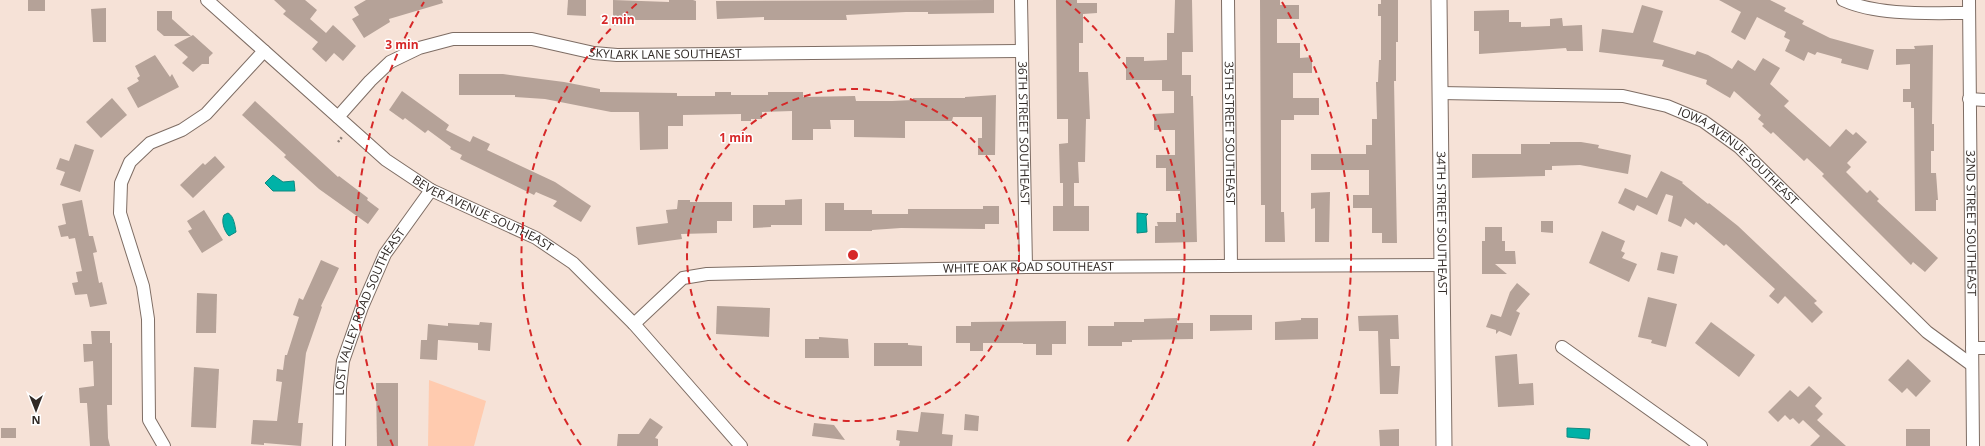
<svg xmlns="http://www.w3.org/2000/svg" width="1985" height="446" font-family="'Open Sans',sans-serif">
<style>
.green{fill:#ffcbaf}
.water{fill:#00b2a7;stroke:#0e8980}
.building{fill:#b5a298}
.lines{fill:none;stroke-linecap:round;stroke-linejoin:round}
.minor-casing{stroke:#7e6d64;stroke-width:14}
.tertiary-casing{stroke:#7e6d64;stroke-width:17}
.path{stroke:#8f827a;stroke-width:2.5;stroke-dasharray:2 2;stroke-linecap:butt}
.minor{stroke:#fff;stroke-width:12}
.tertiary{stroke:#fff;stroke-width:15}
.ring{fill:none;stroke:#d62828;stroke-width:2;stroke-dasharray:7 5}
.labels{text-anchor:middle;stroke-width:3;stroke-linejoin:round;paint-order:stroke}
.street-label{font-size:12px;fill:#302925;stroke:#fff}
.centre{fill:#d62828;stroke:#fff;stroke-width:2}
.ring-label{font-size:12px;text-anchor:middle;font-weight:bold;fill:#d62828;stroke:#fff;stroke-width:3;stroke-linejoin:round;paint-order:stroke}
</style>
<rect width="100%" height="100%" fill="#f6e2d7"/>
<path class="green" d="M 429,380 L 486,401 L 474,446 L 428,446 Z"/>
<g class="water">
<path d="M 273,175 L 283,182 L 294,181 L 295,191 L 273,191 L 265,183 Z"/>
<path d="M 228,213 C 234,216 235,226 236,232 L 229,236 C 224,231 221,221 224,215 Z"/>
<path d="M 1137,213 L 1148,214 L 1146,216 L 1147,232 L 1137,233 Z"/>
<path d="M 1567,428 L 1590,429 L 1589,439 L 1567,437 Z"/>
</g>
<g class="building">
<rect x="28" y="0" width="17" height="11"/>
<path d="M 274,0 L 305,0 L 317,10 L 310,19 L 326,33 L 333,25 L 356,46 L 343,61 L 334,53 L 326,62 L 312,49 L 318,42 L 283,14 L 286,11 Z"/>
<path d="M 366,0 L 442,0 L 443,3 L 389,19 L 390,22 L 364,38 L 352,19 L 359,15 L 354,7 Z"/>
<path d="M 568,0 L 586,0 L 586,16 L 567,15 Z"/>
<path d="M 613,0 L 669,2 L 669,0 L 693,0 L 696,1 L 696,20 L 613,20 Z"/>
<path d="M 994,0 L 994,13 L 928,14 L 928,12 L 906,12 L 846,15 L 847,20 L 764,20 L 764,17 L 717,19 L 716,1 Z"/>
<path d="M 1056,0 L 1077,0 L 1077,3 L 1097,3 L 1097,13 L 1083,14 L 1083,43 L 1079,43 L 1079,72 L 1088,72 L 1090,119 L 1086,119 L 1085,162 L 1078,162 L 1079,183 L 1074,183 L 1074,206 L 1089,206 L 1089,231 L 1053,231 L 1053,206 L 1063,206 L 1063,183 L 1060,183 L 1059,144 L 1068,143 L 1068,119 L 1057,119 Z"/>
<path d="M 1175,0 L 1192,0 L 1193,52 L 1182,52 L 1182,75 L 1191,75 L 1191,96 L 1193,96 L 1197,242 L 1155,243 L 1155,226 L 1158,226 L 1157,222 L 1176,222 L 1176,213 L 1180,213 L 1180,191 L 1166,191 L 1166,168 L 1156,168 L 1156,155 L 1175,155 L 1175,130 L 1154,130 L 1154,114 L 1174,113 L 1174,91 L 1162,91 L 1162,80 L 1126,80 L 1126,57 L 1144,57 L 1144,61 L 1167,60 L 1167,33 L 1174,33 Z"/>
<path d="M 1260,0 L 1280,0 L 1280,5 L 1299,5 L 1299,19 L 1277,19 L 1277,43 L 1300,43 L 1300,58 L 1312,57 L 1312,73 L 1293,73 L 1293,98 L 1319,98 L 1319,115 L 1294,115 L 1294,120 L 1281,120 L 1281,212 L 1284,212 L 1285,242 L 1265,242 L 1265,205 L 1261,205 Z"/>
<path d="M 1381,0 L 1398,0 L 1398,42 L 1396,42 L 1396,81 L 1394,81 L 1397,243 L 1382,243 L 1382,233 L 1372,233 L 1372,208 L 1353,208 L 1353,195 L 1369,195 L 1369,170 L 1311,170 L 1311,154 L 1366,154 L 1366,145 L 1372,145 L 1372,119 L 1377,119 L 1376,82 L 1378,82 L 1379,60 L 1381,60 L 1381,16 L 1378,16 L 1378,4 L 1381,4 Z"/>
<path d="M 1719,0 L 1770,0 L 1786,8 L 1784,11 L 1804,21 L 1802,24 L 1830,38 L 1874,50 L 1868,70 L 1841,63 L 1842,59 L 1817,52 L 1815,55 L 1808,52 L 1804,61 L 1785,51 L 1790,40 L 1784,37 L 1786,32 L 1757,17 L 1745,40 L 1731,32 L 1741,12 Z"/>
<path d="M 1642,5 L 1663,11 L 1653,42 L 1695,55 L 1697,51 L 1708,55 L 1732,69 L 1738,60 L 1755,71 L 1763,58 L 1780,68 L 1770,84 L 1789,101 L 1784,106 L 1830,147 L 1846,129 L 1853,135 L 1856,132 L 1867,142 L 1847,163 L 1851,167 L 1846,172 L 1867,193 L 1870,190 L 1879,199 L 1877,201 L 1938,258 L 1925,272 L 1913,262 L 1911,265 L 1822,176 L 1824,174 L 1807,158 L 1804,161 L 1773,132 L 1771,134 L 1762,126 L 1764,124 L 1758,119 L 1761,115 L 1734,91 L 1730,98 L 1706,84 L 1707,80 L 1662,66 L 1664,60 L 1599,52 L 1602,29 L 1633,33 Z"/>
<path d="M 106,8 L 106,42 L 93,42 L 91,9 Z"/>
<path d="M 1509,10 L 1509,22 L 1521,22 L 1521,27 L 1550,26 L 1550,19 L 1562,18 L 1563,26 L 1582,25 L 1583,51 L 1567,51 L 1566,48 L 1479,54 L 1479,31 L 1474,31 L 1474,11 Z"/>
<path d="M 157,11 L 172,11 L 172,19 L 191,36 L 164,36 L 157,30 Z"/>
<path d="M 193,35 L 213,53 L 209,57 L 209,64 L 202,64 L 193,72 L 182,63 L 188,57 L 174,45 Z"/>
<path d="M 1933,45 L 1932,124 L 1934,124 L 1934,151 L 1931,151 L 1931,173 L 1936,173 L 1938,200 L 1936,200 L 1936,211 L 1915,211 L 1914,108 L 1911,108 L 1911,102 L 1903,102 L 1903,89 L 1910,89 L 1910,64 L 1896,65 L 1896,49 L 1915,49 L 1914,46 Z"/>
<path d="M 155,55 L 170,77 L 172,74 L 179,87 L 138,108 L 127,88 L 139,81 L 137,78 L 140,76 L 135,66 Z"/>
<path d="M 459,74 L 503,74 L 564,82 L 600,89 L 600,92 L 677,93 L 677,96 L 715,96 L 715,92 L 731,92 L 731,95 L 768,95 L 768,92 L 803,92 L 803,97 L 855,96 L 856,101 L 892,101 L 913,100 L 913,98 L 965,98 L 965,97 L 996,95 L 995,155 L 978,155 L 978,138 L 982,138 L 982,117 L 953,117 L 952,121 L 905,121 L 905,138 L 854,137 L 854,120 L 830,120 L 831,129 L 813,129 L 813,140 L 792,140 L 792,111 L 762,112 L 762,119 L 751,119 L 751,121 L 741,121 L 741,114 L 683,115 L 683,126 L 668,126 L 668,149 L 640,150 L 639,112 L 611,112 L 545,99 L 515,97 L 515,95 L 459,95 Z"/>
<path d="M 402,91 L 449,125 L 446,130 L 470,142 L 473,136 L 490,144 L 487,150 L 555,182 L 591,206 L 581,222 L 553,206 L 557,201 L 536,192 L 534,195 L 460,159 L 462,155 L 450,149 L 451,147 L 428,130 L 425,133 L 405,118 L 403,120 L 389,110 Z"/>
<path d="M 112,98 L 127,115 L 101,138 L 86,122 Z"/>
<path d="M 255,101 L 338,177 L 339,176 L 368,198 L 367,200 L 379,209 L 368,224 L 319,189 L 284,157 L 286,155 L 242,115 Z"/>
<path d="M 1550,142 L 1581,142 L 1599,145 L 1598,148 L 1631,155 L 1628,174 L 1580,165 L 1552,166 L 1552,170 L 1545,170 L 1545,176 L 1472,178 L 1472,154 L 1521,154 L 1521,144 L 1550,144 Z"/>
<path d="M 75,144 L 94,150 L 80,192 L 60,185 L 65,172 L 56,169 L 60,158 L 69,161 Z"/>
<path d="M 215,156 L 225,167 L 193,198 L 180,185 L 203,163 L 205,165 Z"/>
<path d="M 1661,171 L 1683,182 L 1682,183 L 1708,204 L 1709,203 L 1738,226 L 1817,301 L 1814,303 L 1823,312 L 1812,323 L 1785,296 L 1778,304 L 1769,296 L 1775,289 L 1726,244 L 1724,246 L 1696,222 L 1694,225 L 1685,218 L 1681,227 L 1668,221 L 1673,196 L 1666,194 L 1657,215 L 1637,205 L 1634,211 L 1618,203 L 1625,188 L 1647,198 Z"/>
<path d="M 1330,192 L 1329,242 L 1315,242 L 1315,208 L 1311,209 L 1311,193 Z"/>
<path d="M 802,199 L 802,225 L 771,225 L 771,227 L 753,228 L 753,205 L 785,205 L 785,200 Z"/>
<path d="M 82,200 L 89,236 L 93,236 L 97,252 L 93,253 L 99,283 L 102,282 L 107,304 L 90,307 L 87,294 L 75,295 L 72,283 L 78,282 L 76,272 L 82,271 L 75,238 L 69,239 L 68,236 L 61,237 L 58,226 L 66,224 L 62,204 Z"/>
<path d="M 678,200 L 690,200 L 690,202 L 732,202 L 732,221 L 717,221 L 717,233 L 681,234 L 682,239 L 638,245 L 636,227 L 668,223 L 666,210 L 677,209 Z"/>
<path d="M 825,203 L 844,203 L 844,210 L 872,210 L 872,214 L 908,214 L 908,209 L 983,209 L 983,206 L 999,206 L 999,224 L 985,224 L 985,229 L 901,228 L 872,230 L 872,231 L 825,231 Z"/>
<path d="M 204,210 L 223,240 L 202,253 L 188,231 L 192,229 L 187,221 Z"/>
<path d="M 1541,221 L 1553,221 L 1553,233 L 1541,232 Z"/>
<path d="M 1485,227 L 1502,227 L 1502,241 L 1505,241 L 1505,251 L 1515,251 L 1516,264 L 1495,264 L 1507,274 L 1482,274 L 1482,241 L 1485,241 Z"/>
<path d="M 1602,231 L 1625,241 L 1621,251 L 1625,253 L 1622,258 L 1637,264 L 1629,282 L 1589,263 Z"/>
<path d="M 1661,252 L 1678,256 L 1674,274 L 1657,270 Z"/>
<path d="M 321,260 L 339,268 L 321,306 L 322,307 L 306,353 L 298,423 L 303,423 L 301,446 L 264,443 L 264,445 L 251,444 L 253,420 L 277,421 L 282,382 L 276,381 L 277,369 L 283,370 L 285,355 L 287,355 L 299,317 L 293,315 L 299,298 L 303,300 Z"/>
<path d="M 1517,283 L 1530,294 L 1516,311 L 1520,313 L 1511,336 L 1499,331 L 1496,334 L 1496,330 L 1486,327 L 1491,314 L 1501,317 L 1510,292 Z"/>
<path d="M 197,293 L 217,294 L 216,333 L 196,333 Z"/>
<path d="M 1648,297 L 1677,304 L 1666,347 L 1651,343 L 1652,340 L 1638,337 Z"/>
<path d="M 717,306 L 770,308 L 769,337 L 716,334 Z"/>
<path d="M 1210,315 L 1252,315 L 1252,330 L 1210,331 Z"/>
<path d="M 1398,315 L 1399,339 L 1390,339 L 1391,366 L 1400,366 L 1398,394 L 1380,394 L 1378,331 L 1359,331 L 1358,316 Z"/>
<path d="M 1177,318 L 1177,323 L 1193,323 L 1193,339 L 1132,340 L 1132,342 L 1122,342 L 1122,346 L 1088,346 L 1088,326 L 1114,326 L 1114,322 L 1144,322 L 1144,319 Z"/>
<path d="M 1301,318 L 1318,318 L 1318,339 L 1275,340 L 1275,322 L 1301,320 Z"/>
<path d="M 1066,321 L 1066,344 L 1052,344 L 1052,355 L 1036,355 L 1036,344 L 1023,344 L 1023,343 L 983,343 L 983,351 L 970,351 L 970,343 L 956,343 L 956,326 L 971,326 L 971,322 Z"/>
<path d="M 480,322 L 492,323 L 490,351 L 478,350 L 478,343 L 438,340 L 437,360 L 420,359 L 421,340 L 427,340 L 428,324 L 448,326 L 448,323 L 479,325 Z"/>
<path d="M 1711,322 L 1755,355 L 1739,377 L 1695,343 Z"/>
<path d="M 91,331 L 110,331 L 110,343 L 112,343 L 112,405 L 107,405 L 108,438 L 110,446 L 90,446 L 87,403 L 80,403 L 79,388 L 94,386 L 93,361 L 84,362 L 83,344 L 92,344 Z"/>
<path d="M 819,337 L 848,339 L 849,358 L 805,358 L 805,339 L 819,339 Z"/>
<path d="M 874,343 L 908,343 L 908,345 L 922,346 L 922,366 L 874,366 Z"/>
<path d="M 1517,354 L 1519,384 L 1533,383 L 1534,405 L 1498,407 L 1495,356 Z"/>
<path d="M 1908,359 L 1931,381 L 1916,397 L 1907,388 L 1902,393 L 1888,380 Z"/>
<path d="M 194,367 L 219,369 L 216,428 L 191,427 Z"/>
<path d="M 376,383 L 398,383 L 398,446 L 377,446 Z"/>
<path d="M 1809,386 L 1822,398 L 1815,406 L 1823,414 L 1817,420 L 1846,446 L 1810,446 L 1820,436 L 1803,420 L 1799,424 L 1793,418 L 1790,420 L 1785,415 L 1778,422 L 1768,412 L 1790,390 L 1798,397 Z"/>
<path d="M 921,412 L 944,414 L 942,434 L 953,435 L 952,446 L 899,446 L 900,441 L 896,440 L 897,430 L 918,432 Z"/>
<path d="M 965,414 L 979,416 L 978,431 L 964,430 Z"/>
<path d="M 650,418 L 663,427 L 655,438 L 658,439 L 658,446 L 617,446 L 618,434 L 639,434 Z"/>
<path d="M 814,423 L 834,425 L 845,440 L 812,436 Z"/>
<rect x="1" y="428" width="15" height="10"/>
<path d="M 1399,429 L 1399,446 L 1380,446 L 1379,430 Z"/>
<rect x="1906" y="429" width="24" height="17"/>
</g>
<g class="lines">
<defs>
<g id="minor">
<path id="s1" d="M 207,0 L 386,160 L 431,190 L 536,238 L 573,263 L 634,324 L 741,446"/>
<path id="s2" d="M 1021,0 L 1026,267"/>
<path id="s3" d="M 1228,0 L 1231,266"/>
<path d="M 1843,0 C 1878,16 1930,13 1969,13"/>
<path id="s4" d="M 1969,0 L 1973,446"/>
<path id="s5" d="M 1440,93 L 1623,96 L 1667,106 L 1703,121 L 1739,147 L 1927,332 L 1972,365"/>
<path d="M 1969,99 L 1985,100"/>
<path id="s6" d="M 338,117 L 370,81 L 390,62 L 419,48 L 453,39 L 532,39 L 594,53 L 617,55 L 1021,51"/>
<path id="s7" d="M 634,324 L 683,278 L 707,274 L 1026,267 L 1442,265"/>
<path d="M 1562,347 L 1701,446"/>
<path d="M 1972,348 L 1985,348"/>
<path d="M 164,446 L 149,420 L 148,319 L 143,286 L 120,213 L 121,183 L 130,162 L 150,143 L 182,130 L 206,114 L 264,51"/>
<path id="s8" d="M 339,446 L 340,388 L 343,361 L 362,307 L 385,254 L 431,190"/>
</g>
<g id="tertiary">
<path id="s9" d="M 1439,0 L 1444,446"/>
</g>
</defs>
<use href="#minor" class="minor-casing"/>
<use href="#tertiary" class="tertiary-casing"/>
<path class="path" d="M 338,142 L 342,137"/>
<use href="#minor" class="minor"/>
<use href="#tertiary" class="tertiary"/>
</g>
<g class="ring">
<circle cx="853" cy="255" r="166"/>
<path d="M581 445A332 332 0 0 1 640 1M1066 1A332 332 0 0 1 1125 445"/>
<path d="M393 446A498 498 0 0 1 424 2M1282 2A498 498 0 0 1 1313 446"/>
</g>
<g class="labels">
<g class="street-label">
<text dy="4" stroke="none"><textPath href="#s6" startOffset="357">SKYLARK LANE SOUTHEAST</textPath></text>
<text dy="4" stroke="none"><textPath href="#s2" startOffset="133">36TH STREET SOUTHEAST</textPath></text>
<text dy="4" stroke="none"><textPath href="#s3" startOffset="133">35TH STREET SOUTHEAST</textPath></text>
<text dy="4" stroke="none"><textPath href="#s5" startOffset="316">IOWA AVENUE SOUTHEAST</textPath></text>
<text dy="4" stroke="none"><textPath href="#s1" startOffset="351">BEVER AVENUE SOUTHEAST</textPath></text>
<text dy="4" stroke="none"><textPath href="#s9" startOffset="223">34TH STREET SOUTHEAST</textPath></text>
<text dy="4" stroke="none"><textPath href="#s4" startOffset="223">32ND STREET SOUTHEAST</textPath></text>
<text dy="4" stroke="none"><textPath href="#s7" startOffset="413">WHITE OAK ROAD SOUTHEAST</textPath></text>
<text dy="4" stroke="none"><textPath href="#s8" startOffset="140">LOST VALLEY ROAD SOUTHEAST</textPath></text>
</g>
</g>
<circle cx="853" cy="255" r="6" class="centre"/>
<g class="ring-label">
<text x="618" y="24">2 min</text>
<text x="402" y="49">3 min</text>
<text x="736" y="142">1 min</text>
</g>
<g transform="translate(36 410) rotate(180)" stroke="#ffffff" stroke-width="3" paint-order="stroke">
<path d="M0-3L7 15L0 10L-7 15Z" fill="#302925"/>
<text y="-6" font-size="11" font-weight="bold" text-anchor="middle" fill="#302925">N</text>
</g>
</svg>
